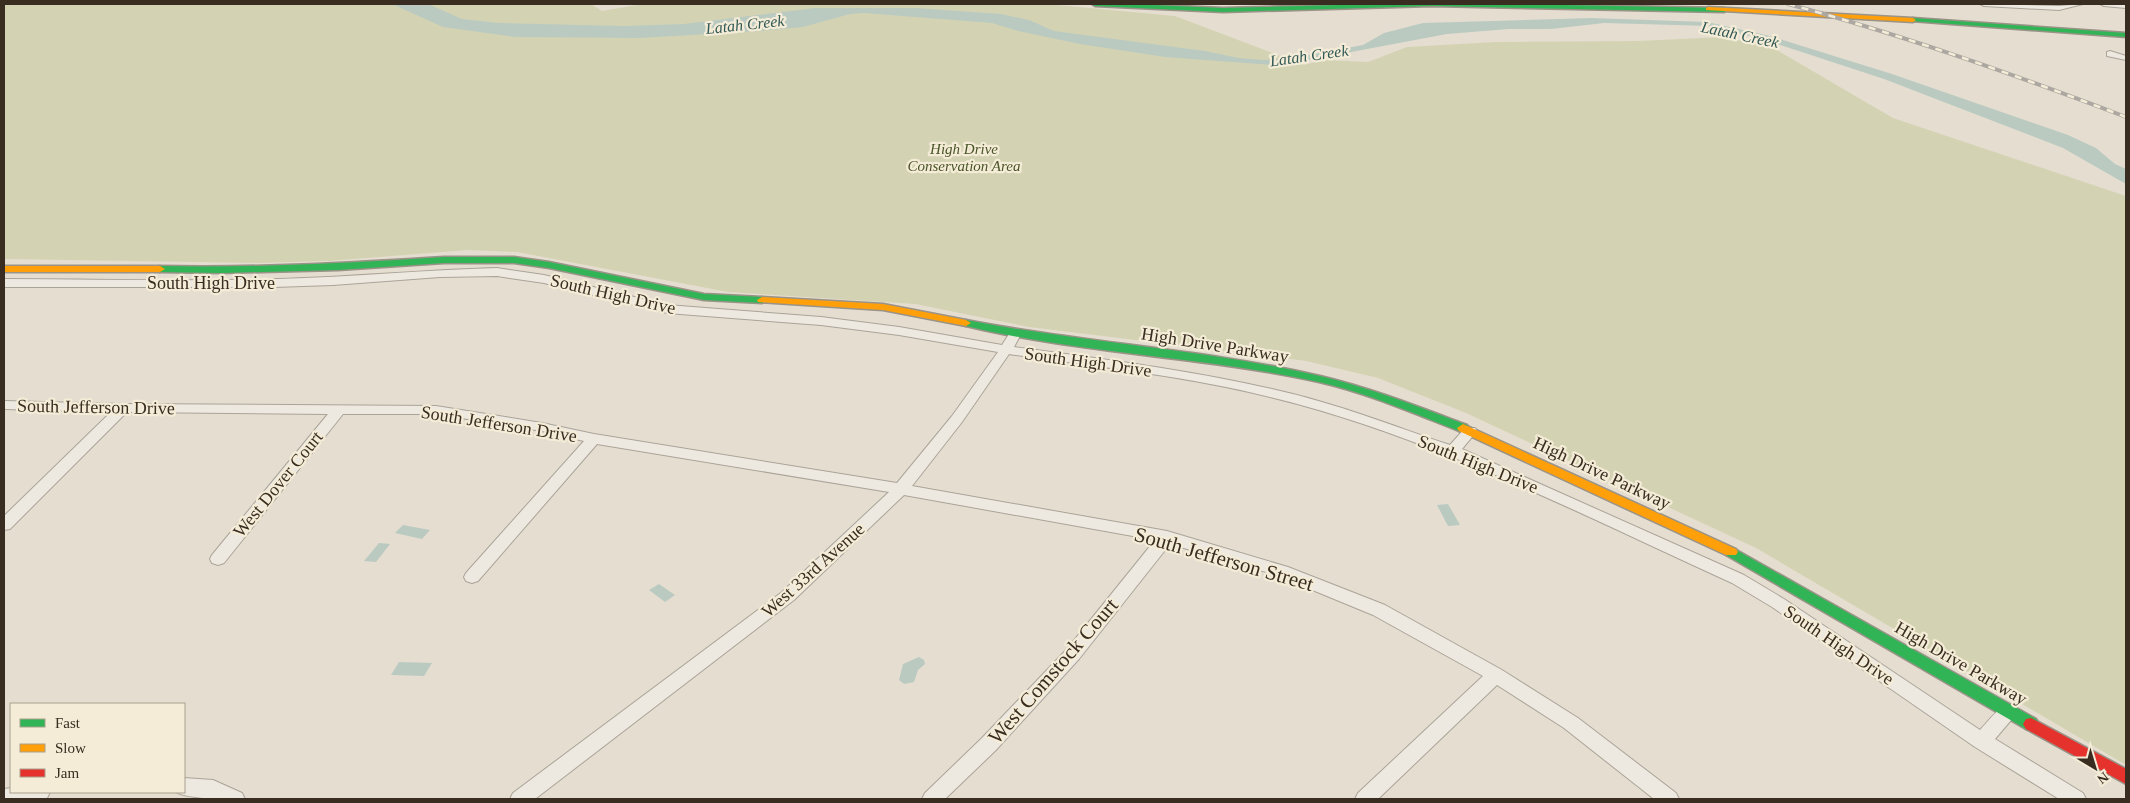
<svg xmlns="http://www.w3.org/2000/svg" width="2130" height="803" font-family="'Times New Roman',serif">
<style>
.green{fill:#d3d3b3}
.water{fill:#bacac1}
.lines{fill:none;stroke-linecap:round;stroke-linejoin:round}
.street-casing{stroke:#aaa398;stroke-width:2}
.fast-casing{stroke:#9a9388;stroke-width:3}
.slow-casing{stroke:#9a9388;stroke-width:3}
.jam-casing{stroke:#9a9388;stroke-width:3}
.street{fill:#ede9e1;fill-rule:evenodd}
.fast{fill:#30b455;fill-rule:evenodd}
.slow{fill:#ff9f0a;fill-rule:evenodd}
.jam{fill:#e5322d;fill-rule:evenodd}
.rail-casing{stroke:#aca8a1;stroke-width:4}
.rail{stroke:#f4ecd7;stroke-width:2.5;stroke-dasharray:7;stroke-linecap:butt}
.labels{text-anchor:middle;stroke-width:4.5;stroke-linejoin:round;paint-order:stroke}
.far-park-label{font-size:15px;font-style:italic;fill:#495428;stroke:#f4ecd7}
.far-water-label{font-size:16px;font-style:italic;fill:#305855;stroke:#f4ecd7}
.street-label{font-size:18px;fill:#392c20;stroke:#f4ecd7}
.near-street-label{font-size:21px;fill:#392c20;stroke:#f4ecd7}
</style>
<rect width="100%" height="100%" fill="#e5ded0"/>
<path class="green" d="M 4,4 L 591,4 L 602,11 L 642,4 L 1047,4 L 1175,16 L 1304,65 L 1323,60 L 1368,62 L 1407,47 L 1495,42 L 1638,41 L 1723,37 L 1770,46 L 1893,118 L 2126,196 L 2126,765 L 1756,548 L 1466,413 L 1378,378 L 1306,361 L 1029,327 L 915,304 L 728,292 L 517,252 L 468,250 L 329,261 L 258,263 L 4,259 Z"/>
<g class="water">
<path d="M 392,4 L 428,4 L 462,19 L 499,23 L 623,26 L 684,24 L 815,8 L 915,8 L 1001,14 L 1029,20 L 1054,31 L 1205,51 L 1239,58 L 1263,60 L 1291,58 L 1363,45 L 1384,33 L 1423,23 L 1592,18 L 1707,22 L 1770,36 L 1892,74 L 2068,135 L 2096,148 L 2115,164 L 2126,169 L 2126,184 L 2063,148 L 1884,79 L 1762,39 L 1710,26 L 1604,23 L 1551,29 L 1509,29 L 1447,34 L 1303,61 L 1273,65 L 1165,57 L 1080,44 L 1018,31 L 992,23 L 864,13 L 850,14 L 803,27 L 760,31 L 640,38 L 515,37 L 443,27 Z"/>
<path d="M 1448,504 L 1460,525 L 1448,526 L 1437,505 Z"/>
<path d="M 403,525 L 430,530 L 422,539 L 395,533 Z"/>
<path d="M 379,543 L 390,544 L 376,562 L 364,561 Z"/>
<path d="M 659,584 L 675,595 L 665,602 L 649,590 Z"/>
<path d="M 919,657 L 924,660 L 925,664 L 918,670 L 914,682 L 904,684 L 899,680 L 903,664 Z"/>
<path d="M 399,662 L 432,663 L 424,676 L 391,675 Z"/>
</g>
<g class="lines">
<defs>
<g id="street">
<path d="M 1980,4 L 2059,6 L 2083,4 L 2059,10 L 1984,6 Z"/>
<path d="M 2100,4 L 2126,4 L 2126,8 L 2104,6 Z"/>
<path d="M 2110,51 L 2126,56 L 2126,60 L 2107,56 L 2107,52 Z"/>
<path d="M 497,268 L 544,275 L 667,305 L 821,317 L 899,327 L 1002,345 L 1011,331 L 1015,330 L 1021,334 L 1014,347 C 1102,359 1190,370 1276,390 C 1335,403 1393,426 1450,445 L 1465,428 L 1475,428 L 1477,431 L 1462,449 L 1744,575 L 1784,599 L 1980,730 C 1990,720 2001,701 2016,707 L 2018,712 L 1995,739 L 2083,793 L 2086,799 L 2059,799 L 1975,747 L 1772,607 L 1732,583 C 1584,516 1433,437 1274,398 C 1188,376 1098,367 1009,354 L 962,422 L 912,486 L 1167,531 L 1288,567 L 1385,605 L 1502,670 L 1578,718 L 1676,793 L 1679,799 L 1654,799 L 1564,728 L 1497,685 L 1378,799 L 1355,799 L 1358,793 L 1483,676 L 1373,615 L 1276,575 L 1170,544 L 1079,659 L 996,750 L 945,799 L 922,799 L 925,793 L 982,738 L 1067,649 L 1155,540 L 904,495 L 794,600 L 535,799 L 510,799 L 513,793 L 782,592 L 889,492 L 597,444 L 478,581 L 472,583 L 466,581 L 464,577 L 466,573 L 584,441 L 542,431 L 436,414 L 343,414 L 224,563 L 218,565 L 212,563 L 210,559 L 212,555 L 328,414 L 127,412 L 10,529 L 4,530 L 4,516 L 111,412 L 4,409 L 4,401 L 123,404 L 436,406 L 542,423 L 594,434 L 897,483 L 952,416 L 998,352 L 899,335 L 821,325 L 667,313 L 544,283 L 497,276 L 440,277 L 333,285 L 274,287 L 4,287 L 4,279 C 95,279 186,282 277,279 C 351,277 424,270 497,268 Z"/>
<path d="M 184,778 L 213,780 L 242,793 L 245,799 C 231,800 187,799 176,792 L 184,792 Z"/>
<path d="M 11,788 L 11,792 L 50,792 L 47,798 L 44,799 L 4,799 L 4,789 Z"/>
</g>
<g id="fast">
<path d="M 1092,4 L 1130,4 L 1223,8 L 1375,4 L 1512,4 L 1724,8 L 1727,10 L 1724,12 L 1432,6 L 1223,12 L 1095,6 Z"/>
<path d="M 1913,18 L 2126,33 L 2126,37 L 1911,21 L 1910,20 Z"/>
<path d="M 444,257 L 514,257 L 549,262 L 704,294 L 762,297 L 767,300 L 762,303 L 704,300 L 549,268 L 514,263 L 444,263 L 338,270 L 222,273 L 160,272 L 155,269 L 160,266 C 255,268 349,263 444,257 Z"/>
<path d="M 966,320 C 1083,343 1204,349 1320,376 C 1371,388 1419,407 1467,425 L 1469,428 L 1463,432 L 1459,431 C 1413,413 1367,393 1319,382 C 1201,356 1079,354 962,325 L 961,323 Z"/>
<path d="M 1731,547 L 2036,719 L 2039,724 L 2036,729 L 2031,730 L 2026,729 L 1726,555 L 1724,552 L 1726,549 Z"/>
</g>
<g id="slow">
<path d="M 1708,7 L 1913,18 L 1916,20 L 1913,22 L 1706,10 L 1706,8 Z"/>
<path d="M 4,266 L 160,266 L 165,269 L 160,272 L 4,272 Z"/>
<path d="M 762,297 L 883,304 L 966,320 L 971,323 L 966,326 L 883,310 L 758,302 L 757,300 Z"/>
<path d="M 1463,424 L 1736,549 L 1738,552 L 1736,555 L 1726,555 L 1459,431 L 1457,428 Z"/>
</g>
<path id="jam" d="M 2031,718 L 2126,769 L 2126,784 L 2026,729 L 2023,724 L 2026,719 Z"/>
</defs>
<use href="#street" class="street-casing"/>
<use href="#fast" class="fast-casing"/>
<use href="#slow" class="slow-casing"/>
<use href="#jam" class="jam-casing"/>
<use href="#street" class="street"/>
<use href="#fast" class="fast"/>
<use href="#slow" class="slow"/>
<use href="#jam" class="jam"/>
<defs>
<path id="rail" d="M 1788,4 C 1903,35 2015,75 2126,117"/>
</defs>
<use href="#rail" class="rail-casing"/>
<use href="#rail" class="rail"/>
</g>
<g class="labels">
<g class="far-park-label">
<text x="964" y="154">High Drive<tspan x="964" dy="17">Conservation Area</tspan></text>
</g>
<g class="far-water-label">
<text transform="translate(745 24) rotate(-6)" y="6">Latah Creek</text>
<text transform="translate(1740 34) rotate(12)" y="6">Latah Creek</text>
<text transform="translate(1309 55) rotate(-8)" y="6">Latah Creek</text>
</g>
<g class="street-label">
<text x="211" y="289">South High Drive</text>
<text transform="translate(613 294) rotate(13)" y="6">South High Drive</text>
<text transform="translate(1215 345) rotate(9)" y="6">High Drive Parkway</text>
<text transform="translate(1088 362) rotate(8)" y="6">South High Drive</text>
<text transform="translate(96 407) rotate(1)" y="6">South Jefferson Drive</text>
<text transform="translate(499 424) rotate(9)" y="6">South Jefferson Drive</text>
<text transform="translate(1478 464) rotate(22)" y="6">South High Drive</text>
<text transform="translate(1602 473) rotate(25)" y="6">High Drive Parkway</text>
<text transform="translate(278 484) rotate(-51)" y="6">West Dover Court</text>
<text transform="translate(813 570) rotate(-42)" y="6">West 33rd Avenue</text>
<text transform="translate(1839 645) rotate(34)" y="6">South High Drive</text>
<text transform="translate(1961 663) rotate(30)" y="6">High Drive Parkway</text>
</g>
<g class="near-street-label">
<text transform="translate(1224 559) rotate(16)" y="7">South Jefferson Street</text>
<text transform="translate(1053 671) rotate(-49)" y="7">West Comstock Court</text>
</g>
</g>
<rect width="2130" height="803" fill="none" stroke="#392c20" stroke-width="10"/>
<rect x="10" y="703" width="175" height="90" fill="#f4ecd7" stroke="#a99f8e"/>
<rect x="20" y="719" width="25" height="8" fill="#30b455" stroke="#a99f8e"/>
<text x="55" y="728" font-size="15" fill="#392c20">Fast</text>
<rect x="20" y="744" width="25" height="8" fill="#ff9f0a" stroke="#a99f8e"/>
<text x="55" y="753" font-size="15" fill="#392c20">Slow</text>
<rect x="20" y="769" width="25" height="8" fill="#e5322d" stroke="#a99f8e"/>
<text x="55" y="778" font-size="15" fill="#392c20">Jam</text>
<g transform="translate(2095 768) rotate(142)" stroke="#f4ecd7" stroke-width="4" paint-order="stroke">
<path d="M0-4L9 19L0 12L-9 19Z" fill="#392c20"/>
<text y="-8" font-size="14" font-weight="bold" text-anchor="middle" fill="#392c20">N</text>
</g>
</svg>
